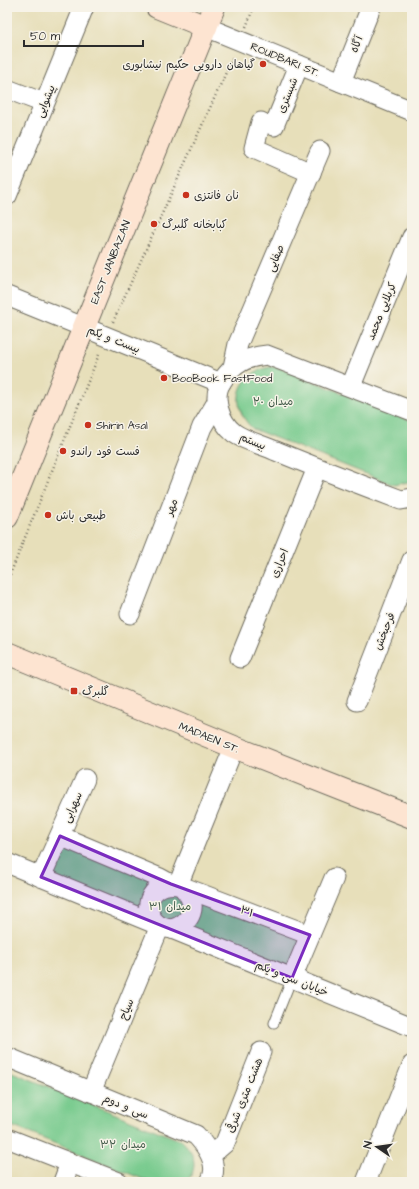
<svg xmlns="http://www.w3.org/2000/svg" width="419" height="1189" font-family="'Architects Daughter','Playpen Sans Arabic',sans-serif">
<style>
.green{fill:#78cb8e;stroke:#527b5c}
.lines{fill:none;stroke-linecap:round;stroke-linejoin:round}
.lane-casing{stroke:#6d6a5d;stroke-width:11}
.street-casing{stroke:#6d6a5d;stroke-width:21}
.secondary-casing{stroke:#6d6a5d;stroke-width:24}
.path{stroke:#6d6a5d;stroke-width:2.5;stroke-dasharray:1 3;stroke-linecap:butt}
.lane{stroke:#fff;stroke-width:9}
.street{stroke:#fff;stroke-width:19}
.secondary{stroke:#fde4d1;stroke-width:22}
.marked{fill:#7b2cbf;fill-opacity:0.2;stroke:#7b2cbf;stroke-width:3;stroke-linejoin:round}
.poi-dot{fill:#c8321e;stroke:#f7f3e8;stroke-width:1.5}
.labels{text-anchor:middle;stroke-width:3;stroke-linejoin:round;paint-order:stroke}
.street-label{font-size:11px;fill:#2b2b2b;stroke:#f7f3e8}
.poi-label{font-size:11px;fill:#2b2b2b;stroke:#f7f3e8;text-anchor:start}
.park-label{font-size:11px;fill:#425b49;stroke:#f7f3e8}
</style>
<rect width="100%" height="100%" fill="#f7f3e8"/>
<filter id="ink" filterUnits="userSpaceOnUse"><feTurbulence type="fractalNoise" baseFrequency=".025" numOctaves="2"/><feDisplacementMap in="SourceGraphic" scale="8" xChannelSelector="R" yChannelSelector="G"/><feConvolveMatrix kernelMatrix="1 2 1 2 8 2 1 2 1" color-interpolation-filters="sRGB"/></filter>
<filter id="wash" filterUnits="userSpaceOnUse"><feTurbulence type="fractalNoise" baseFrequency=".012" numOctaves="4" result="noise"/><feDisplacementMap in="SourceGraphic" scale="16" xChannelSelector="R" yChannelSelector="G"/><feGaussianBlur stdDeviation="0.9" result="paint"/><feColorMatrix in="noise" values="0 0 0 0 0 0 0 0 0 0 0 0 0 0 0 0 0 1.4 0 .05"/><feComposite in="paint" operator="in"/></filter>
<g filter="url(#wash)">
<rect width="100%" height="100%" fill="#e7dfba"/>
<g class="green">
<path d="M 271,367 L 280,368 L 412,421 L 412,481 L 394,485 L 253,429 C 228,406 237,372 271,367 Z"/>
<path d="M 61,841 L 302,939 L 289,973 L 47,875 Z"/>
<path d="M 7,1070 L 182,1141 C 194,1152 200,1170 185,1182 L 150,1182 L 7,1124 Z"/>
</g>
</g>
<g filter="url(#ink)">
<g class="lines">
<defs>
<path id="lane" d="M 274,1023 L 292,978"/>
<g id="street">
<path d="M 206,27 L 412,111"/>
<path d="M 341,82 L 371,7"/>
<path d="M 7,89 L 44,103"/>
<path d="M 261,122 L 254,148 L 311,173"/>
<path d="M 274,126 L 299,65"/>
<path d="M 7,196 L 84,7"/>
<path d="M 7,296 L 221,383"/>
<path d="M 233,367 L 238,344 L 320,151"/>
<path d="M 351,386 L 412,237"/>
<path d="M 412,411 L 267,355 C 246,357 234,363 222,381 C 211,397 220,422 234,433 C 245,441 263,445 276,451 C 317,468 359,484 401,500 L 412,498"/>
<path d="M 130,614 L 202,427 L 217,402"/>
<path d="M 240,658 L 317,468"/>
<path d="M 357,701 L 412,560"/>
<path d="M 60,836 L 160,878 L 171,884"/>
<path d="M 7,863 L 158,925"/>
<path d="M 41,877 L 85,779"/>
<path d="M 178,885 L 234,747"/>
<path d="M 184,889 C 199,905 192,923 172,929 C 138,927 142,880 178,885 L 310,935"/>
<path d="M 172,929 L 412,1027"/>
<path d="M 292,978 L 334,878"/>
<path d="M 7,1057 L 196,1135 C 207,1147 220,1166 210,1182"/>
<path d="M 91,1092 L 160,926"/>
<path d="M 7,1138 L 119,1182"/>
<path d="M 211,1155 L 225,1143 L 261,1052"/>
<path d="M 63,1182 L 70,1163"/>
<path d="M 366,1182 L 412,1065"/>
</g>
<g id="secondary">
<path d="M 157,7 L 206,27"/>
<path d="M 7,517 L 214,7"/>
<path d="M 7,653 L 234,747 L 412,817"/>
</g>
</defs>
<use href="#lane" class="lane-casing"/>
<use href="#street" class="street-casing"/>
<use href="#secondary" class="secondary-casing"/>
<g class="path">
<path d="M 246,27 L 254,7"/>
<path d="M 113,322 L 233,57"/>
<path d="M 7,582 L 100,352"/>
</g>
<use href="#lane" class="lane"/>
<use href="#street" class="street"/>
<use href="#secondary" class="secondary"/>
</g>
</g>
<path class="marked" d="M 60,836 L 171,884 L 310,935 L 292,978 L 41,877 Z"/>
<g class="poi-dot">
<circle cx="263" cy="64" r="4"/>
<circle cx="186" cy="195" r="4"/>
<circle cx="154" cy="224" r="4"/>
<circle cx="164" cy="378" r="4"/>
<circle cx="88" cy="425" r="4"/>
<circle cx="63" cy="451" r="4"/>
<circle cx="48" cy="515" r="4"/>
<rect x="70" y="687" width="8" height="8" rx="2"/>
</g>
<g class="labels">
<g class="street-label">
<text transform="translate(356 44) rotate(-68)" y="4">آگاه</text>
<text transform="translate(285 59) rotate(22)" y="4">ROUDBARI ST.</text>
<text transform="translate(287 95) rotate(-68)" y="4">شبستری</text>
<text transform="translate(45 101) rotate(-68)" y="4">پیشوایی</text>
<text transform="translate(275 258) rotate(-67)" y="4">صفایی</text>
<text transform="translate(110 262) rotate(-68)" y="4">EAST JANBAZAN</text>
<text transform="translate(381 311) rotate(-68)" y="4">کربلایی محمد</text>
<text transform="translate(114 339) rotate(22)" y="4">بیست و یکم</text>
<text transform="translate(253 441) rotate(23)" y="4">بیستم</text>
<text transform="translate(171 507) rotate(-69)" y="4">مهر</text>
<text transform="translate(279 563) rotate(-68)" y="4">احراری</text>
<text transform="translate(384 631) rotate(-68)" y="4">فرحبخش</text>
<text transform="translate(209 737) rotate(22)" y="4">MADAEN ST.</text>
<text transform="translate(72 807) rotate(-66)" y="4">سهرابی</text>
<text transform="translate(247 911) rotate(21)" y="4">۳۱</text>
<text transform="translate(292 978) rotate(22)" y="4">خیابان سی و یکم</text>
<text transform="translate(126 1009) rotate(-67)" y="4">سیاح</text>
<text transform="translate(244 1095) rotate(-68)" y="4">هشت متری شرقی</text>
<text transform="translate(126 1106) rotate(22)" y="4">سی و دوم</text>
</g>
<g class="poi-label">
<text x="255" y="68" text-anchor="end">گیاهان دارویی حکیم نیشابوری</text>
<text x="194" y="199">نان فانتزی</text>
<text x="162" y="228">کبابخانه گلبرگ</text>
<text x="172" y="382">BooBook FastFood</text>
<text x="96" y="429">Shirin Asal</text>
<text x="71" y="455">فست فود راندو</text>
<text x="56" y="519">طبیعی باش</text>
<text x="82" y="695">گلبرگ</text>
</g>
<g class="park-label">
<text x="273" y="405">میدان ۲۰</text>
<text x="170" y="910">میدان ۳۱</text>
<text x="123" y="1148">میدان ۳۲</text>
</g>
</g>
<rect width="419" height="1189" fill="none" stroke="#f7f3e8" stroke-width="24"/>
<g transform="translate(377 1147) rotate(283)" stroke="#f7f3e8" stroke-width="3" paint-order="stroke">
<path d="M0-3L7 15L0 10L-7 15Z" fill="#2b2b2b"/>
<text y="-6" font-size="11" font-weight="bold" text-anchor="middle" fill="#2b2b2b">N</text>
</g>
<path d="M24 40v6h119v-6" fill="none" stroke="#2b2b2b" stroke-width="2"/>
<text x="30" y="40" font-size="12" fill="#2b2b2b" stroke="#f7f3e8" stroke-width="3" paint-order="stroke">50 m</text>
</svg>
